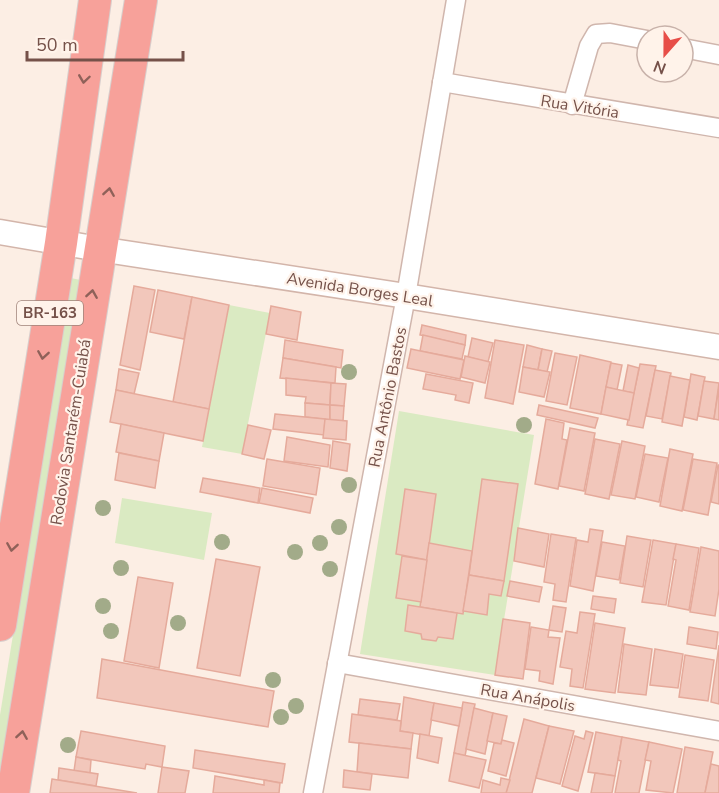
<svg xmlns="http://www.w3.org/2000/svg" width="719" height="793" font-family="'Nunito Sans',sans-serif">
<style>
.green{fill:#daeac2}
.building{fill:#f2c7bb;stroke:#e5aa9b;stroke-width:1.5}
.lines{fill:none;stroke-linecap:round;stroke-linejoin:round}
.street-casing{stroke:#d0b6ad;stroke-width:21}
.secondary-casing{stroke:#d3b5aa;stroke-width:27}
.highway-casing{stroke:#d8cecc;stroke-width:34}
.street{stroke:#fff;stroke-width:18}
.secondary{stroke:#fff;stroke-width:24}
.highway{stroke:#f7a19a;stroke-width:32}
.tree{fill:#a2ab89}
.oneway{stroke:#8f6159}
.labels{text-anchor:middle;stroke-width:4.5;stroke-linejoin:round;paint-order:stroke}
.shield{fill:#fff3ea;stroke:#9e8279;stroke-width:1.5}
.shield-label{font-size:15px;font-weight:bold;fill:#755149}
.street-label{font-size:16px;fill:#755149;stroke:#fff3ea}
</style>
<rect width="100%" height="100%" fill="#fceee4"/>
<g class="green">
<path d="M 71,278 L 85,281 L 0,793 L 0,715 Z"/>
<path d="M 229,305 L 270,313 L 242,454 L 202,447 Z"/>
<path d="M 399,411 L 534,435 L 495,675 L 360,654 Z"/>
<path d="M 122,498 L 212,513 L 204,560 L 115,543 Z"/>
</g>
<g class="building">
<path d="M 134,286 L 155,290 L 140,370 L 120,365 Z"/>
<path d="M 158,290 L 192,297 L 184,339 L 150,332 Z"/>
<path d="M 192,297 L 229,305 L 209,409 L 173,402 Z"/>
<path d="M 271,306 L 301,312 L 297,340 L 266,334 Z"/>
<path d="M 422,325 L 466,335 L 465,345 L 420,335 Z"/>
<path d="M 423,335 L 465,345 L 462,359 L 420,351 Z"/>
<path d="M 472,338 L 493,343 L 488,362 L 468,357 Z"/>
<path d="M 285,340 L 343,350 L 341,368 L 283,358 Z"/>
<path d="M 495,340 L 524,345 L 513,404 L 485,398 Z"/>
<path d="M 527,345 L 542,349 L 538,370 L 523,367 Z"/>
<path d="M 411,349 L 464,360 L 460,379 L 407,368 Z"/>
<path d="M 542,349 L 552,351 L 547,372 L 538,370 Z"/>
<path d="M 555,353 L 577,357 L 567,405 L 546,401 Z"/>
<path d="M 580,355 L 611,362 L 601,414 L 570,408 Z"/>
<path d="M 465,356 L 490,362 L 485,383 L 461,377 Z"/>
<path d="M 283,358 L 336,367 L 335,383 L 280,378 Z"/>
<path d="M 611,363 L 622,365 L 617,390 L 606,387 Z"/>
<path d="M 640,364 L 656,366 L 643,428 L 627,425 Z"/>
<path d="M 628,365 L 639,368 L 634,393 L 623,391 Z"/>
<path d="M 523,367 L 550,372 L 544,397 L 519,392 Z"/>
<path d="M 119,369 L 139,373 L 134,394 L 116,390 Z"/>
<path d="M 655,370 L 671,373 L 662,419 L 646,416 Z"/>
<path d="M 426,374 L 473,383 L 469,403 L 455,400 L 456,395 L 423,389 Z"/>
<path d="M 691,374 L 705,377 L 697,420 L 684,417 Z"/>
<path d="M 670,376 L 690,380 L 682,426 L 662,422 Z"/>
<path d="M 286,378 L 331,383 L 330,405 L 305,403 L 306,397 L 286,395 Z"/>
<path d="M 704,381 L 719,383 L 714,419 L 698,416 Z"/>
<path d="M 331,383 L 346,384 L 344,406 L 330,405 Z"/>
<path d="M 606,387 L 634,393 L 629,420 L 601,414 Z"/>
<path d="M 719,387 L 719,420 L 714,419 Z"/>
<path d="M 116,390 L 209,409 L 203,441 L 110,422 Z"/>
<path d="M 305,403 L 330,405 L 330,420 L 305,417 Z"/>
<path d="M 330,405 L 344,406 L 343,421 L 330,420 Z"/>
<path d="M 539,405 L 598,418 L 595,428 L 537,415 Z"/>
<path d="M 275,414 L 325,419 L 324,435 L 273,429 Z"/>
<path d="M 325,419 L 347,421 L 346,440 L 323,438 Z"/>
<path d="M 546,419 L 564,423 L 562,439 L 567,440 L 558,489 L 535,484 Z"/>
<path d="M 121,424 L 164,433 L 159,461 L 116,452 Z"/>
<path d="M 248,425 L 271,430 L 264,459 L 242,454 Z"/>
<path d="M 570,428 L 595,433 L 584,491 L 559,486 Z"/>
<path d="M 287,437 L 330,445 L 328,467 L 284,461 Z"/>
<path d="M 595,439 L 620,444 L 609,499 L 585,494 Z"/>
<path d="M 333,441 L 350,444 L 347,471 L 330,468 Z"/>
<path d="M 622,441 L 645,446 L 635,499 L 611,495 Z"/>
<path d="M 670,449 L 693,454 L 682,511 L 660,506 Z"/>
<path d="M 119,453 L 159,461 L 155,488 L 115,480 Z"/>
<path d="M 645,454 L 668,458 L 659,502 L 636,497 Z"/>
<path d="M 267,459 L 320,468 L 316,495 L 263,486 Z"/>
<path d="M 693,459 L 717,463 L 708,515 L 683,510 Z"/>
<path d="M 718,465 L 719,465 L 719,504 L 711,502 Z"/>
<path d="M 203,478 L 260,488 L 258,503 L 200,492 Z"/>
<path d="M 482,479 L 518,484 L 504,581 L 469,575 Z"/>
<path d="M 262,488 L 313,498 L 310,513 L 259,503 Z"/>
<path d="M 405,489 L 436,494 L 427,560 L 396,554 Z"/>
<path d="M 518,528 L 549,534 L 544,567 L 514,561 Z"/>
<path d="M 590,529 L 603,531 L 593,591 L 570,586 L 577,540 L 588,542 Z"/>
<path d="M 551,534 L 576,538 L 566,602 L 553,600 L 555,584 L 544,582 Z"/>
<path d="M 627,536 L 651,540 L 643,587 L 620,583 Z"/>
<path d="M 653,540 L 676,544 L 666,605 L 642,602 Z"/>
<path d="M 602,542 L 625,546 L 619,580 L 596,576 Z"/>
<path d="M 429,543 L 472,551 L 463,614 L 420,607 Z"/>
<path d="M 676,544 L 699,548 L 689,610 L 668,606 L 676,560 L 673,559 Z"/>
<path d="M 701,547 L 719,551 L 719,589 L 715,616 L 690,612 Z"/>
<path d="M 402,556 L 427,560 L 421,602 L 396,598 Z"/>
<path d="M 216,559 L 260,567 L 240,676 L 197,668 Z"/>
<path d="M 469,575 L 504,581 L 501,596 L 489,594 L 487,615 L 463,611 Z"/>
<path d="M 138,577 L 173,583 L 159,668 L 124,661 Z"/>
<path d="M 510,581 L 542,587 L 539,602 L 507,596 Z"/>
<path d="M 593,596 L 616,599 L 614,613 L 591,609 Z"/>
<path d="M 408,605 L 457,613 L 453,639 L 438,637 L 436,641 L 422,639 L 421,634 L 405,631 Z"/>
<path d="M 553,606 L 566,608 L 562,632 L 549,630 Z"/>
<path d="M 580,612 L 595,614 L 583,688 L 570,686 L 572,669 L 560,667 L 566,631 L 577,633 Z"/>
<path d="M 503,619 L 530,623 L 523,679 L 495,675 Z"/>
<path d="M 595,623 L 625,628 L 615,693 L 585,689 Z"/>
<path d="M 531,627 L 549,630 L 548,637 L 560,638 L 553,684 L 539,681 L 540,671 L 525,669 Z"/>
<path d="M 689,627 L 718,632 L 716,649 L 687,644 Z"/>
<path d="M 624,644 L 652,649 L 646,695 L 618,692 Z"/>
<path d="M 719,645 L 719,704 L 711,702 Z"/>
<path d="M 655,649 L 683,654 L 678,688 L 650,685 Z"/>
<path d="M 685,655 L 714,660 L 708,701 L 679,697 Z"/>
<path d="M 102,659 L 274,691 L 268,727 L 97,698 Z"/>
<path d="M 404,697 L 434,703 L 429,736 L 400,731 Z"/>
<path d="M 360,699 L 400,704 L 397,720 L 358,715 Z"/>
<path d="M 463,702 L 475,704 L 465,756 L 454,753 Z"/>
<path d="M 434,703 L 462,708 L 459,726 L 431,720 Z"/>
<path d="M 474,708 L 493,713 L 485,754 L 466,749 Z"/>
<path d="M 493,713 L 507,716 L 501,744 L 487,741 Z"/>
<path d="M 352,714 L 401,721 L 400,731 L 413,733 L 411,749 L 349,742 Z"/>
<path d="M 524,719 L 549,726 L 532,793 L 506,793 Z"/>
<path d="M 549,726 L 574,731 L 560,784 L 536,778 Z"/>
<path d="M 81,731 L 165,746 L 162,767 L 146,764 L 145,769 L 76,757 Z"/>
<path d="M 586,731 L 593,733 L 578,791 L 562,786 L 575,736 L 584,739 Z"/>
<path d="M 596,732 L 622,737 L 615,776 L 588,772 Z"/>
<path d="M 420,734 L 442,738 L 438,763 L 417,758 Z"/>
<path d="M 622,737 L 649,742 L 639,793 L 615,793 L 621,761 L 618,760 Z"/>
<path d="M 502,740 L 514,743 L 506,776 L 488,771 L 494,743 L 501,744 Z"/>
<path d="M 649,742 L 682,749 L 673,793 L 646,790 L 651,761 L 645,760 Z"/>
<path d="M 359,743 L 411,749 L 408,778 L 357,772 Z"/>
<path d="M 685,747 L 713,752 L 705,793 L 677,793 Z"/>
<path d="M 195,750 L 285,764 L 282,783 L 193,768 Z"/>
<path d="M 454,753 L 486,760 L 479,788 L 449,781 Z"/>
<path d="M 76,757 L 91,760 L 90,773 L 74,771 Z"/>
<path d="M 711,764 L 719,766 L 719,793 L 705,793 Z"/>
<path d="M 162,767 L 189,771 L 185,793 L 158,793 Z"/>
<path d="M 59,768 L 98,774 L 96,786 L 58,780 Z"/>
<path d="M 344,770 L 372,774 L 370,790 L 343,787 Z"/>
<path d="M 595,773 L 615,776 L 612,793 L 591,793 Z"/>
<path d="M 215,776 L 264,785 L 264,780 L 280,783 L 279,793 L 213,793 Z"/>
<path d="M 501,778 L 510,780 L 506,793 L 481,793 L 483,780 L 500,785 Z"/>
<path d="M 52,779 L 58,780 L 137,793 L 50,793 Z"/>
</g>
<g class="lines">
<defs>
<g id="street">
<path d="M 683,48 L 719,55"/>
<path d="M 442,82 L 719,128"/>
<path d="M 572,105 L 589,46 L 596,34 L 610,33 L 647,40"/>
<path d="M 337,663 L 719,731"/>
<path d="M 313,793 L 406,296 L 456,0"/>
</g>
<path id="secondary" d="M 0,232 L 99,249 L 406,296 L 719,347"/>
<g id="highway">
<path d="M 0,625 L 61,243 L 95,0"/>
<path d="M 13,793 L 141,0"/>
</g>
</defs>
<use href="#street" class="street-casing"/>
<use href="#secondary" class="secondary-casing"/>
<use href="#highway" class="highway-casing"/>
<use href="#street" class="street"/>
<use href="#secondary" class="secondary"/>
<use href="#highway" class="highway"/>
</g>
<g class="tree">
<circle cx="349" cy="372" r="8"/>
<circle cx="524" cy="425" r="8"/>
<circle cx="349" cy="485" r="8"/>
<circle cx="103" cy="508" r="8"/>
<circle cx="339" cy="527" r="8"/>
<circle cx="222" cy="542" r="8"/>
<circle cx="320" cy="543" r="8"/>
<circle cx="295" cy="552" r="8"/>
<circle cx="121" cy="568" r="8"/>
<circle cx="330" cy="569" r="8"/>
<circle cx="103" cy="606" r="8"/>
<circle cx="178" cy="623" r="8"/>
<circle cx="111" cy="631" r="8"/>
<circle cx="273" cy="680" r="8"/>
<circle cx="296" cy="706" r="8"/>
<circle cx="281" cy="717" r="8"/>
<circle cx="68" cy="745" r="8"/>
</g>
<defs><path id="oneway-chevron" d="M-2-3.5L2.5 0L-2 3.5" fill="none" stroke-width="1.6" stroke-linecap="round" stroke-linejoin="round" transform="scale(1.5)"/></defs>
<g class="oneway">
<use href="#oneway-chevron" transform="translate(84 79) rotate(98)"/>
<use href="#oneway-chevron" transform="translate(109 192) rotate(-81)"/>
<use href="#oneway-chevron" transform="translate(92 294) rotate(-81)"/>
<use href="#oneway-chevron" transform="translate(43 355) rotate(99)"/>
<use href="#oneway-chevron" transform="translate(12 547) rotate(99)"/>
<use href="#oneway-chevron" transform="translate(22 735) rotate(-81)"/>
</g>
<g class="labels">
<rect class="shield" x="17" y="301" width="66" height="24" rx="4.5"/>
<g class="shield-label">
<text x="50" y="318">BR-163</text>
</g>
<g class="street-label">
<text transform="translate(580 106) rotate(9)" y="6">Rua Vitória</text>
<text transform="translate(360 289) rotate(9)" y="6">Avenida Borges Leal</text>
<text transform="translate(387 397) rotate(-79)" y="6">Rua Antônio Bastos</text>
<text transform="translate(70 432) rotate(-81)" y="6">Rodovia Santarém-Cuiabá</text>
<text transform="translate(528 697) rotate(10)" y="6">Rua Anápolis</text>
</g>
</g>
<g transform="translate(665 54) rotate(201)"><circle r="28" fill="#fff3ea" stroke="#c8b2aa" stroke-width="1.5"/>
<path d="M0-4.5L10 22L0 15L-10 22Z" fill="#e74e48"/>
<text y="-9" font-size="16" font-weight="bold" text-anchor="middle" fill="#755149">N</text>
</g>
<path d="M27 51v9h156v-9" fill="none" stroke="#755149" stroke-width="3"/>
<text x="36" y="51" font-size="18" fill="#755149" stroke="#fff3ea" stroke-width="4.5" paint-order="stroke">50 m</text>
</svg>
